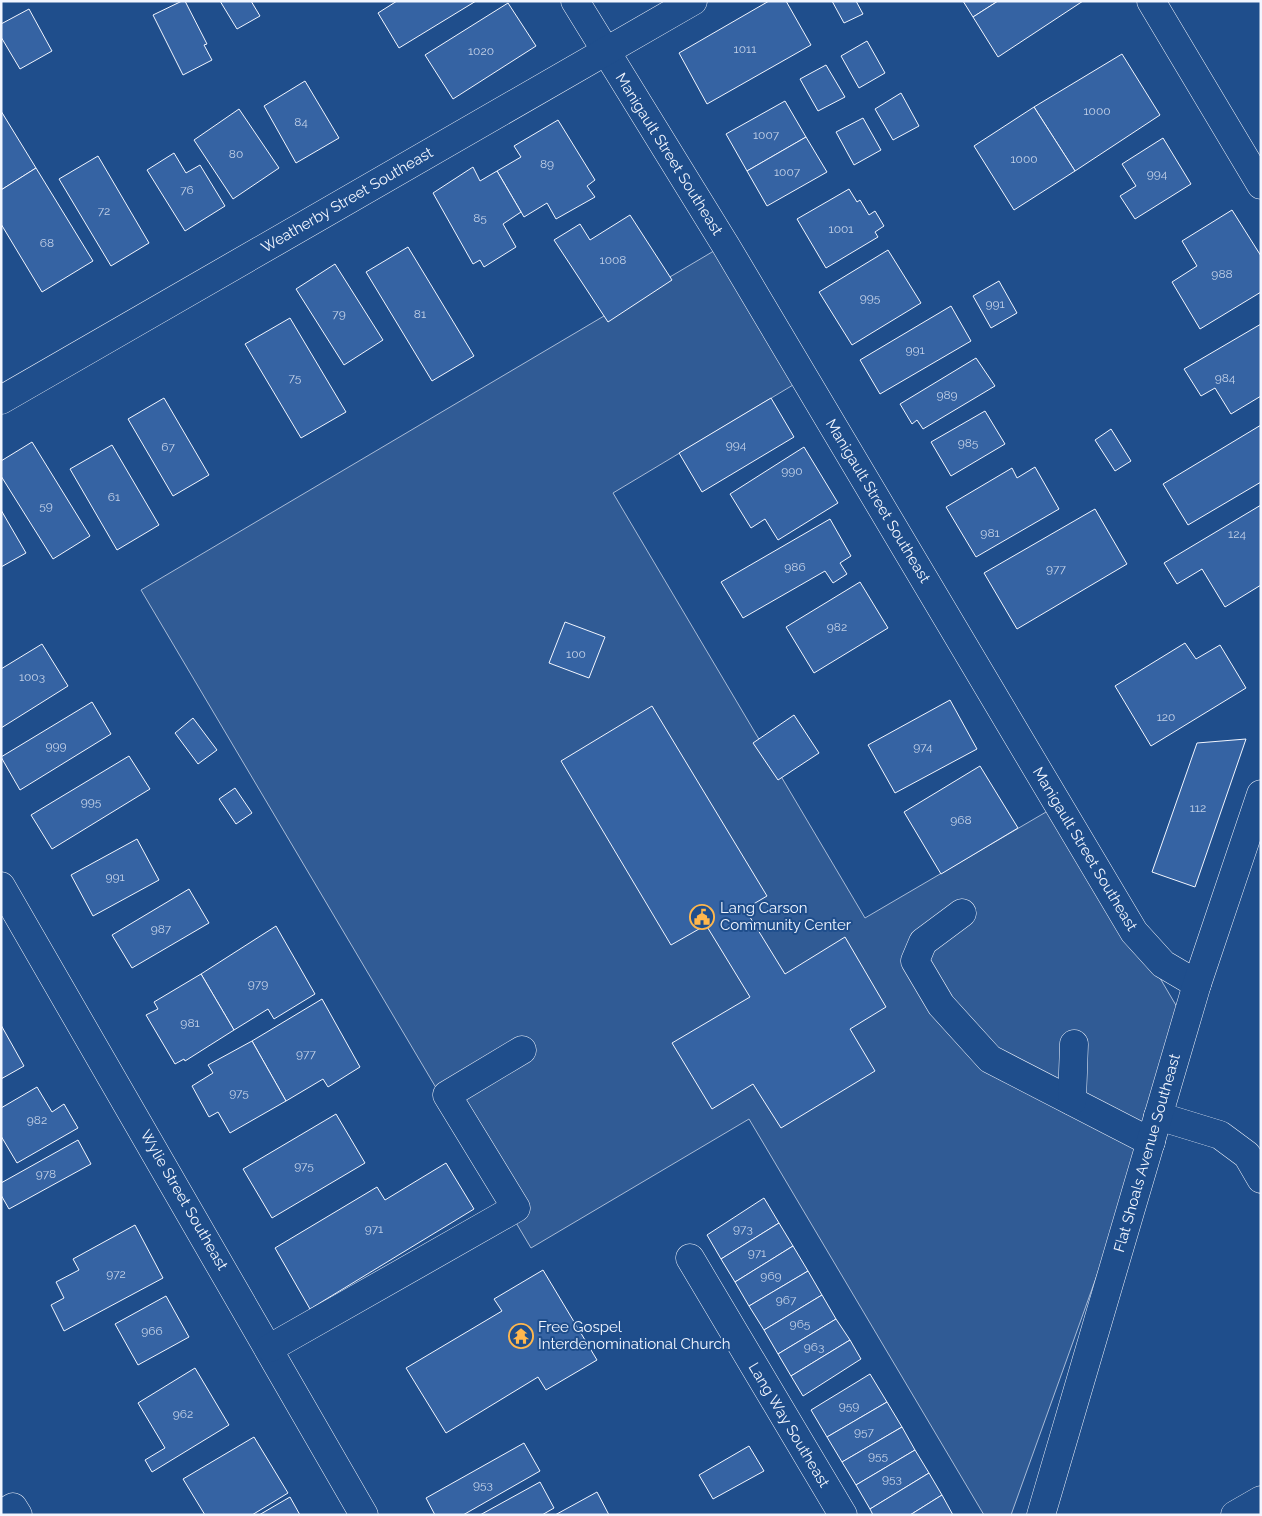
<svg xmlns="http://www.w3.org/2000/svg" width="1262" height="1516" font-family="Raleway,sans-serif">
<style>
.built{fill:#305b95;stroke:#a8bbd7}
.building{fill:#3563a3;stroke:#f2f6ff}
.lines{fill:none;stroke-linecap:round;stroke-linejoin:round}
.minor-casing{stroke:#f2f6ff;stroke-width:29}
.minor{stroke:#1f4e8c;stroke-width:28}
.labels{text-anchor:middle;stroke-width:4;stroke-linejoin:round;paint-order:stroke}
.number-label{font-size:12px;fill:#c3d1e8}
.street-label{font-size:15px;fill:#f2f6ff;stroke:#1f4e8c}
.poi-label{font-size:15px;fill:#f2f6ff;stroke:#1f4e8c;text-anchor:start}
</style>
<rect width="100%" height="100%" fill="#1f4e8c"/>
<path class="built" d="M 729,242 L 808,376 L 613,493 L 865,918 L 1058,805 L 1187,1024 L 1011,1515 L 984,1515 L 749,1119 L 531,1248 L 141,590 Z"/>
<g class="building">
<path d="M 182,1 L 185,1 L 207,44 L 204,45 L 212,60 L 183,75 L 153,15 Z"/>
<path d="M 220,1 L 251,1 L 260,16 L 237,29 Z"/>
<path d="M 397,1 L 476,1 L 399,48 L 378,13 Z"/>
<path d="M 769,1 L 786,1 L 811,45 L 707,104 L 679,53 Z"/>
<path d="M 832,1 L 856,1 L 863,14 L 844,23 Z"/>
<path d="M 963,1 L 998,1 L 973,17 Z"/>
<path d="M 998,1 L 1083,1 L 998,57 L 973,17 Z"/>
<path d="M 508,3 L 536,46 L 453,99 L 425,55 Z"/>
<path d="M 29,9 L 52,51 L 20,69 L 1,37 L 1,24 Z"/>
<path d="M 867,41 L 885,73 L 859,88 L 841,56 Z"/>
<path d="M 1122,54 L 1160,115 L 1075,171 L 1034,107 Z"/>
<path d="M 826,65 L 845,97 L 818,111 L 800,79 Z"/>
<path d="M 305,81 L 339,138 L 296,163 L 264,106 Z"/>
<path d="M 901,93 L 919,126 L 893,140 L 875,109 Z"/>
<path d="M 785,101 L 806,137 L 747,171 L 726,134 Z"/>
<path d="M 1034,107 L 1075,171 L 1014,210 L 974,146 Z"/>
<path d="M 239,109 L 279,168 L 233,199 L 194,140 Z"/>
<path d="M 1,111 L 36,168 L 1,190 Z"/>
<path d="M 863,118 L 881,150 L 854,165 L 836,132 Z"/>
<path d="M 558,120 L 595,180 L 587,186 L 595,197 L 556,219 L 547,203 L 524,217 L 497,171 L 521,157 L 514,146 Z"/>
<path d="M 806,137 L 827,172 L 767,206 L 747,171 Z"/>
<path d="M 1163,138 L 1191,184 L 1135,219 L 1120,196 L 1136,186 L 1122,164 Z"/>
<path d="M 174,153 L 186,173 L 200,165 L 225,206 L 185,231 L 147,170 Z"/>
<path d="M 98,156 L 149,243 L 111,266 L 59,179 Z"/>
<path d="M 473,167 L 480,181 L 497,171 L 521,212 L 503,224 L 516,247 L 484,267 L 480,260 L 473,264 L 433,193 Z"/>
<path d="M 36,168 L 93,261 L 42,292 L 1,224 L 1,190 Z"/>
<path d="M 849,189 L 857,202 L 860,200 L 869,215 L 875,211 L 884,226 L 875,232 L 878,237 L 826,268 L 797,219 Z"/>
<path d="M 1232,210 L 1261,256 L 1261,292 L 1200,329 L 1172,282 L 1197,266 L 1182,241 Z"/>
<path d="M 630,215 L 672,280 L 608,322 L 554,240 L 580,224 L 590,240 Z"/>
<path d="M 408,247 L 474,356 L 432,381 L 366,272 Z"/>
<path d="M 888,250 L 921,303 L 852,345 L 819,292 Z"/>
<path d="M 335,264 L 383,340 L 344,365 L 296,289 Z"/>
<path d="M 999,281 L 1017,313 L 991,328 L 973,296 Z"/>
<path d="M 951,306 L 971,341 L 880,394 L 860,360 Z"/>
<path d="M 290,318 L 346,412 L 301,438 L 245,344 Z"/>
<path d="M 1261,324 L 1261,396 L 1231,414 L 1215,388 L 1201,396 L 1184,369 Z"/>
<path d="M 976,358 L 995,386 L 923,429 L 917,420 L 912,424 L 900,404 Z"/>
<path d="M 164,398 L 209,475 L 173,496 L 128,419 Z"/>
<path d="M 771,398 L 794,437 L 702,492 L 679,453 Z"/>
<path d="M 985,411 L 1005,444 L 951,476 L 931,442 Z"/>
<path d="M 1261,425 L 1261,482 L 1188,525 L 1163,484 Z"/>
<path d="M 1111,429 L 1131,461 L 1115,471 L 1095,440 Z"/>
<path d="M 32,442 L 90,536 L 53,559 L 1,476 L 1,461 Z"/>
<path d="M 112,445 L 159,525 L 117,550 L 70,469 Z"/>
<path d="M 804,447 L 838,503 L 778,540 L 765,519 L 751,528 L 730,494 Z"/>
<path d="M 1035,467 L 1059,509 L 976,557 L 946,507 L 1012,468 L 1017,478 Z"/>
<path d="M 1261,505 L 1261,585 L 1225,607 L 1202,569 L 1177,584 L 1164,563 Z"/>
<path d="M 1095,509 L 1127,564 L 1017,629 L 984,573 Z"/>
<path d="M 1,510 L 26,553 L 1,567 Z"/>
<path d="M 830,519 L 851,556 L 840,563 L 847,574 L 833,583 L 825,571 L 743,618 L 721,582 Z"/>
<path d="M 860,582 L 888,628 L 814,673 L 786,627 Z"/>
<path d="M 565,622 L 605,637 L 589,678 L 549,663 Z"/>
<path d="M 1185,643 L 1196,659 L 1220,645 L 1246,688 L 1151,746 L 1115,686 Z"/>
<path d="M 42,644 L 68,686 L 1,728 L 1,669 Z"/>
<path d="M 950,700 L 977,749 L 895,793 L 868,745 Z"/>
<path d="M 92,702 L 111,734 L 20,790 L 1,757 Z"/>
<path d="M 652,706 L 767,896 L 745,909 L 785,974 L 845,937 L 886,1007 L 850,1029 L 875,1071 L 781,1128 L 753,1084 L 712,1109 L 672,1043 L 750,997 L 706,925 L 671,945 L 561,761 Z"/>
<path d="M 794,715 L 819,753 L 778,780 L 753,743 Z"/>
<path d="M 193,718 L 217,750 L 198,764 L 175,733 Z"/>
<path d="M 1246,739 L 1195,887 L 1152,872 L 1197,743 Z"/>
<path d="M 129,756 L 150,789 L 52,849 L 31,815 Z"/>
<path d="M 980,766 L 1018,828 L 941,874 L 904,812 Z"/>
<path d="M 235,788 L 252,813 L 236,824 L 219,799 Z"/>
<path d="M 137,839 L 159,880 L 93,916 L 71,875 Z"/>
<path d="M 189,889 L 209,923 L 132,968 L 112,935 Z"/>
<path d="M 276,926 L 315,994 L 274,1019 L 268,1009 L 234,1030 L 201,974 Z"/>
<path d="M 201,974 L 234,1030 L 185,1061 L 184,1059 L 175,1064 L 146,1015 L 158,1009 L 154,1002 Z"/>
<path d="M 322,999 L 360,1067 L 328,1087 L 323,1079 L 286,1101 L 252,1041 Z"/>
<path d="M 1,1025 L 24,1066 L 1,1079 Z"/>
<path d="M 252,1041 L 286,1101 L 230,1133 L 218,1112 L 209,1117 L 192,1086 L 213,1073 L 208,1065 Z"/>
<path d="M 37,1087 L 52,1112 L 64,1104 L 78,1128 L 17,1163 L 1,1136 L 1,1108 Z"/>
<path d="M 336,1114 L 365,1163 L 272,1218 L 243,1169 Z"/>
<path d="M 78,1140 L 91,1164 L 9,1209 L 1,1195 L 1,1183 Z"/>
<path d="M 446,1163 L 474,1209 L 310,1309 L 275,1248 L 377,1187 L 385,1200 Z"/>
<path d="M 764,1198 L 779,1223 L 721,1259 L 707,1235 Z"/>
<path d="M 779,1223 L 793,1246 L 735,1282 L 721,1259 Z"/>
<path d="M 135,1225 L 163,1278 L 64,1331 L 51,1305 L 64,1298 L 56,1282 L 79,1270 L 73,1259 Z"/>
<path d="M 793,1246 L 808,1271 L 749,1306 L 735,1282 Z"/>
<path d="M 543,1270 L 597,1360 L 546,1390 L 538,1377 L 446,1433 L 406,1368 L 502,1311 L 494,1299 Z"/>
<path d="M 808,1271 L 822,1295 L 764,1330 L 749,1306 Z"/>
<path d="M 822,1295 L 836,1319 L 778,1354 L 764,1330 Z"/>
<path d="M 166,1296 L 189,1337 L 138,1365 L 115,1324 Z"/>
<path d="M 836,1319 L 850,1340 L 791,1376 L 778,1354 Z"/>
<path d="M 850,1340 L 861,1359 L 803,1396 L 791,1376 Z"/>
<path d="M 195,1368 L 229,1425 L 152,1472 L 145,1460 L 165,1448 L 138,1403 Z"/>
<path d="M 870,1374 L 887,1402 L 827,1437 L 811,1410 Z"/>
<path d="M 887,1402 L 902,1427 L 842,1462 L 827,1437 Z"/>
<path d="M 902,1427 L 915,1450 L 856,1485 L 842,1462 Z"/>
<path d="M 254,1437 L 288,1493 L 252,1515 L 205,1515 L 183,1479 Z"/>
<path d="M 524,1443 L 540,1471 L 463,1515 L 435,1515 L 426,1498 Z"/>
<path d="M 749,1446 L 764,1471 L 713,1499 L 699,1475 Z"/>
<path d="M 915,1450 L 929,1473 L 870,1509 L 856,1485 Z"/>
<path d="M 929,1473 L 942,1495 L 910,1515 L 873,1515 L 870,1509 Z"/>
<path d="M 540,1482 L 554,1508 L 542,1515 L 480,1515 Z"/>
<path d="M 597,1492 L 609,1515 L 555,1515 Z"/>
<path d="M 942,1495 L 953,1515 L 910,1515 Z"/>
<path d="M 290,1497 L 300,1515 L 259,1515 Z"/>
</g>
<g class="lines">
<defs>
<g id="minor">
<path d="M 575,1 L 726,246 L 1134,932 L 1163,964 L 1197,984"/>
<path d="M 1151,1 L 1261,185"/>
<path d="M 1,400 L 693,1"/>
<path d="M 1,886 L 364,1515"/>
<path d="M 962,913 L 923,942 L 915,961 L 941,1005 L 990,1059 L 1151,1142"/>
<path d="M 1072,1101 L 1074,1044"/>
<path d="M 1158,1116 L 1220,1135 L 1247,1155 L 1261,1179"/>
<path d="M 690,1258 L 843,1515"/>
<path d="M 270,1348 L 516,1208 L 447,1095 L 522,1050"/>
<path d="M 1,1514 L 13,1507 L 18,1515"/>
<path d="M 1041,1515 L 1197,984 L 1261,794"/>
<path d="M 1235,1515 L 1261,1500"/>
</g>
</defs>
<use href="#minor" class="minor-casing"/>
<use href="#minor" class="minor"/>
</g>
<defs>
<symbol id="civic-ring" viewBox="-11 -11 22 22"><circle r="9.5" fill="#1f4e8c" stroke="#ffb74d" stroke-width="1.5"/><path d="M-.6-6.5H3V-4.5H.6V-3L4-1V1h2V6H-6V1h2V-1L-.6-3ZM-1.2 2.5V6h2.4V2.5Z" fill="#ffb74d"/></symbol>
<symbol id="temple-ring" viewBox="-11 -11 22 22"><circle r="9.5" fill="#1f4e8c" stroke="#ffb74d" stroke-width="1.5"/><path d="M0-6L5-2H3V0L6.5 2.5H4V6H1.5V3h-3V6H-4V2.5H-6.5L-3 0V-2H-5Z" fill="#ffb74d"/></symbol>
</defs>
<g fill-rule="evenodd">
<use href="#civic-ring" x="688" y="903" width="28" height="28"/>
<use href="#temple-ring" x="507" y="1322" width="28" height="28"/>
</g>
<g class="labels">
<g class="number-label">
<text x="745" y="53">1011</text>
<text x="481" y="55">1020</text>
<text x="1097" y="115">1000</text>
<text x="301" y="126">84</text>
<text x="766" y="139">1007</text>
<text x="236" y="158">80</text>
<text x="1024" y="163">1000</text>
<text x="547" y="168">89</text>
<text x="787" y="176">1007</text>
<text x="1157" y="178">994</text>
<text x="187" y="194">76</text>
<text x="104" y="215">72</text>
<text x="480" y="222">85</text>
<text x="841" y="233">1001</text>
<text x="47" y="247">68</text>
<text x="613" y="264">1008</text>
<text x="1222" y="278">988</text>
<text x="870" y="302">995</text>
<text x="995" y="308">991</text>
<text x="339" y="318">79</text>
<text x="420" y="318">81</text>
<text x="915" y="354">991</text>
<text x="295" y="382">75</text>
<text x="1225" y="382">984</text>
<text x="947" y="399">989</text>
<text x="968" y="447">985</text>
<text x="736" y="449">994</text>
<text x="168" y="451">67</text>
<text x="792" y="475">990</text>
<text x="114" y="501">61</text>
<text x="46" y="510">59</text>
<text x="990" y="537">981</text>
<text x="1237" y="538">124</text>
<text x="795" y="571">986</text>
<text x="1056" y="573">977</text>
<text x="837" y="631">982</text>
<text x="576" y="658">100</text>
<text x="32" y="681">1003</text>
<text x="1166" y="721">120</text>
<text x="56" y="750">999</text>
<text x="923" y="751">974</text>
<text x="91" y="806">995</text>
<text x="1198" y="812">112</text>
<text x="961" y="824">968</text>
<text x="115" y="881">991</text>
<text x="161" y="933">987</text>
<text x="258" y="988">979</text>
<text x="190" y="1027">981</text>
<text x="306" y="1058">977</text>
<text x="239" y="1097">975</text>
<text x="37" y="1124">982</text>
<text x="304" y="1170">975</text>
<text x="46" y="1178">978</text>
<text x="374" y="1233">971</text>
<text x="743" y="1233">973</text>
<text x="757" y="1257">971</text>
<text x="116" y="1278">972</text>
<text x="771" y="1280">969</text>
<text x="786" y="1304">967</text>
<text x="800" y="1328">965</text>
<text x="152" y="1335">966</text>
<text x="814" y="1351">963</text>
<text x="849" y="1410">959</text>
<text x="183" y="1418">962</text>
<text x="864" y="1436">957</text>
<text x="878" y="1460">955</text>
<text x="892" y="1483">953</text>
<text x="483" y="1489">953</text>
</g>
<g class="street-label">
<text transform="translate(669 154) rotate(58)" y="5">Manigault Street Southeast</text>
<text transform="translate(347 200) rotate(-30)" y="5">Weatherby Street Southeast</text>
<text transform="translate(878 501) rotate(59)" y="5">Manigault Street Southeast</text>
<text transform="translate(1085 849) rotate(59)" y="5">Manigault Street Southeast</text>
<text transform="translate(1147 1153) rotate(-74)" y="5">Flat Shoals Avenue Southeast</text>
<text transform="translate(184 1200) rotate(60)" y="5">Wylie Street Southeast</text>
<text transform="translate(789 1425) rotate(59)" y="5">Lang Way Southeast</text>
</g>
<g class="poi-label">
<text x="720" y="913">Lang Carson<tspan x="720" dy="17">Community Center</tspan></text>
<text x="538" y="1332">Free Gospel<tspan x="538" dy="17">Interdenominational Church</tspan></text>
</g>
</g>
<rect width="1262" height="1516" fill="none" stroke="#f2f6ff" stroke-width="5"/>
</svg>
